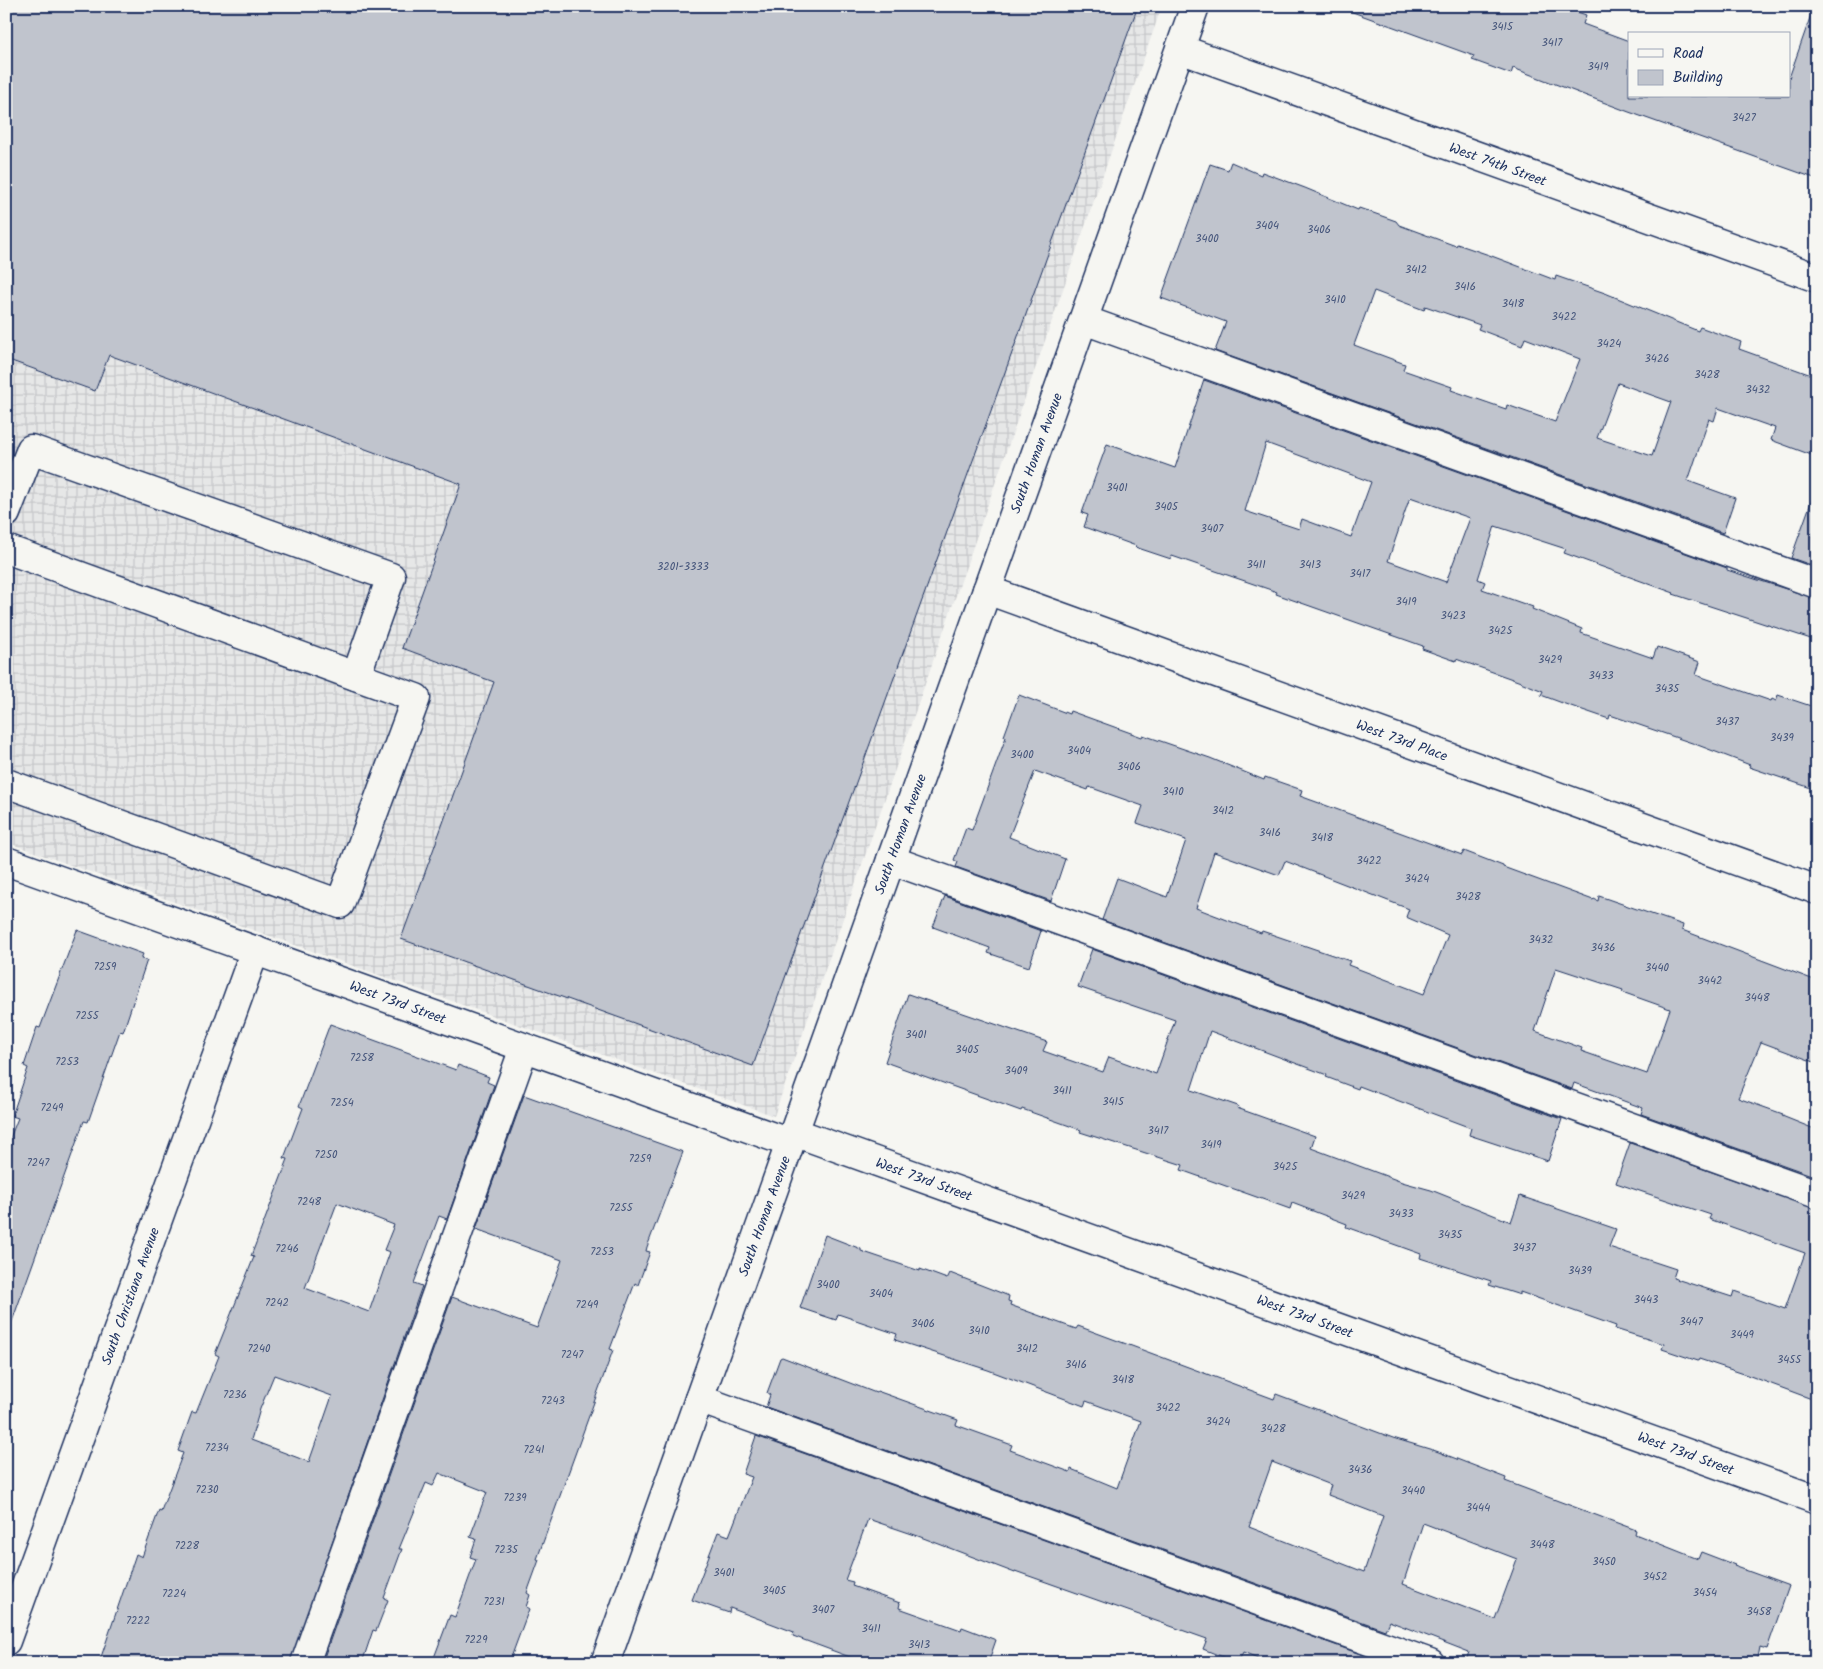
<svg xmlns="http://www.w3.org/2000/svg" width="1823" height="1669" font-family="Kalam,sans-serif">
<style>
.industrial{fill:url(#industrial-grid)}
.building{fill:#c0c4cd;stroke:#1b2f5e;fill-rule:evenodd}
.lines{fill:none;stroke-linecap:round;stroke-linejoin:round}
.minor-casing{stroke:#1b2f5e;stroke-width:31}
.minor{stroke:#f6f6f2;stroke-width:28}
.labels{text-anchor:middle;stroke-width:4.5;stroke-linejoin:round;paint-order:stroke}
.number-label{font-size:11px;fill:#44547a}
.street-label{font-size:14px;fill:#1b2f5e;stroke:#f6f6f2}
</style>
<defs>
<pattern id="industrial-grid" width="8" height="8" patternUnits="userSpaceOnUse" patternTransform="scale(1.25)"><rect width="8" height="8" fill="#e6e7e7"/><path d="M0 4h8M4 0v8" fill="none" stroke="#c5c6c9"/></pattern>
</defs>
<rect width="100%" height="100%" fill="#f6f6f2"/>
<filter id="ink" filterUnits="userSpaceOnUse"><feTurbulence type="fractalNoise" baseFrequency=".02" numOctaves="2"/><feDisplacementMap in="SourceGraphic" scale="10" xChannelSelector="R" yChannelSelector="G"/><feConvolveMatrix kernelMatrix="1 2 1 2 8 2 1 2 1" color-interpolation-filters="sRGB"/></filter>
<g filter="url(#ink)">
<path class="industrial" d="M 6,6 L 1162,6 L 774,1116 L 6,842 Z"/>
<g class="building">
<path d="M 6,6 L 1138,6 L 753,1066 L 401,939 L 494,682 L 402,648 L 461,484 L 109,355 L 95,391 L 6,359 Z"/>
<path d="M 1348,6 L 1561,6 L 1586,15 L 1583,24 L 1629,41 L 1629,96 L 1789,96 L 1789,78 L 1812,12 L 1817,13 L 1817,179 L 1629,112 L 1513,68 L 1511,74 L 1472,60 L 1474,56 L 1347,10 Z"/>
<path d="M 1231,162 L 1261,175 L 1262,172 L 1305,188 L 1358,210 L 1359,208 L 1396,221 L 1399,225 L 1456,246 L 1457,244 L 1489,255 L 1555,280 L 1556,276 L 1605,293 L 1698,331 L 1700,327 L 1741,342 L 1739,349 L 1817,377 L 1817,457 L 1771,440 L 1775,428 L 1718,408 L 1714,421 L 1709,419 L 1688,481 L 1735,498 L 1723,533 L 1215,351 L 1226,322 L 1161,298 L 1210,164 L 1228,170 ZM 1374,291 L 1424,310 L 1425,306 L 1480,325 L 1478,329 L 1522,346 L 1525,338 L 1580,359 L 1555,422 L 1507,405 L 1506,409 L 1451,390 L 1452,387 L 1403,370 L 1405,364 L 1354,345 ZM 1618,383 L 1671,402 L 1652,456 L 1597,438 Z"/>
<path d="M 1204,380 L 1727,568 L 1727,570 L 1817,599 L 1817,641 L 1673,594 L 1674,593 L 1564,553 L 1566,549 L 1495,526 L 1478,579 L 1485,582 L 1482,589 L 1533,607 L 1532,609 L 1582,629 L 1581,633 L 1653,658 L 1657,647 L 1700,662 L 1696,675 L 1771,701 L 1772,699 L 1776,701 L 1778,695 L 1817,708 L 1817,790 L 1749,767 L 1750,765 L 1695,744 L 1610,715 L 1609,719 L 1565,704 L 1541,695 L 1543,691 L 1518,681 L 1456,659 L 1456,661 L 1422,649 L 1423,646 L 1276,594 L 1277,592 L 1172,556 L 1171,559 L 1135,547 L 1136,546 L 1084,527 L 1088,515 L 1082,513 L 1107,444 L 1175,468 ZM 1266,443 L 1371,482 L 1351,537 L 1302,519 L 1299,529 L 1245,511 ZM 1410,497 L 1470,518 L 1446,582 L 1388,561 Z"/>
<path d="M 1813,497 L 1817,497 L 1817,567 L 1791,558 Z"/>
<path d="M 1019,695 L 1069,714 L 1070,711 L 1142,737 L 1143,735 L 1210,758 L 1264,780 L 1265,777 L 1302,790 L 1300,796 L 1462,855 L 1464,851 L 1503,866 L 1503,867 L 1593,900 L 1594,899 L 1598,901 L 1599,896 L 1683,925 L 1682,930 L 1817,981 L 1817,1063 L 1761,1042 L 1738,1098 L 1783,1114 L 1782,1116 L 1817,1130 L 1817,1177 L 1641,1114 L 1643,1108 L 1574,1083 L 1572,1089 L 1102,920 L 1117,878 L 1167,897 L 1186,840 L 1137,823 L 1143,806 L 1089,787 L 1088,790 L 1035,771 L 1009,837 L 1065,859 L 1051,901 L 956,867 L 958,862 L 954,860 L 966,828 L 972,830 L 1006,737 L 1004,736 ZM 1214,852 L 1279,875 L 1285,861 L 1409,909 L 1406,917 L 1448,935 L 1424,994 L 1348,965 L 1350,961 L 1262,931 L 1261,933 L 1196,908 ZM 1556,968 L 1623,990 L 1622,992 L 1670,1009 L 1647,1074 L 1581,1051 L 1582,1048 L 1535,1031 Z"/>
<path d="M 945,896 L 1041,931 L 1029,967 L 988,953 L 990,948 L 933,927 Z"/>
<path d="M 77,930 L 143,954 L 141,959 L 147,960 L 123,1032 L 120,1031 L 88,1122 L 84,1121 L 10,1327 L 6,1327 L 6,1148 L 18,1118 L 12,1116 L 28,1068 L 24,1066 L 37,1027 L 40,1028 Z"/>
<path d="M 1092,949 L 1562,1119 L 1548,1161 L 1469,1135 L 1471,1128 L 1359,1086 L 1358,1089 L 1326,1077 L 1327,1075 L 1210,1031 L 1191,1090 L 1238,1106 L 1237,1108 L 1315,1136 L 1311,1148 L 1402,1182 L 1431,1190 L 1511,1222 L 1520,1196 L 1616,1229 L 1609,1247 L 1676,1269 L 1673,1278 L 1732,1297 L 1734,1291 L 1785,1309 L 1805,1253 L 1709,1219 L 1711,1215 L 1616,1183 L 1630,1143 L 1817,1209 L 1817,1401 L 1750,1376 L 1699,1359 L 1698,1361 L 1662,1349 L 1664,1344 L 1615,1329 L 1616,1326 L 1520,1292 L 1520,1295 L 1489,1285 L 1491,1281 L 1420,1258 L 1421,1254 L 1346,1227 L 1347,1224 L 1292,1203 L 1290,1209 L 1181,1170 L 1183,1165 L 1080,1132 L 1081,1130 L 1022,1109 L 1021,1111 L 885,1062 L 908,994 L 1047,1042 L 1043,1051 L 1103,1072 L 1109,1057 L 1156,1074 L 1175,1020 L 1078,987 Z"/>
<path d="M 330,1024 L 456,1070 L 458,1065 L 489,1077 L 487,1082 L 494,1085 L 447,1219 L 439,1216 L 414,1283 L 422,1286 L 290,1663 L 99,1663 L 136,1554 L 142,1557 L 159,1510 L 161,1511 L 183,1453 L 178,1451 L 192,1412 L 196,1413 L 219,1356 L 215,1354 L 254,1257 L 251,1256 L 288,1159 L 284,1158 L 303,1108 L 299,1106 ZM 337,1203 L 394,1225 L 384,1250 L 390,1252 L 369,1312 L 305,1288 ZM 274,1375 L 332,1396 L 309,1462 L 251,1440 L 260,1409 Z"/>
<path d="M 524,1095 L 683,1152 L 647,1247 L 646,1251 L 650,1252 L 638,1285 L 635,1283 L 610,1349 L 613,1350 L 537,1559 L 539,1560 L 527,1593 L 530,1595 L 526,1607 L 529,1609 L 509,1663 L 432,1663 L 450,1615 L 455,1617 L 476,1559 L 470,1557 L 476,1539 L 470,1537 L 487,1492 L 439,1473 L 433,1486 L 426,1483 L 399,1549 L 402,1549 L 384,1598 L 388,1600 L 376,1631 L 373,1630 L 362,1663 L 322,1663 L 452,1297 L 537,1328 L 562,1260 L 476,1229 Z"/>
<path d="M 825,1235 L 861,1249 L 861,1251 L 920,1271 L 920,1269 L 947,1279 L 950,1273 L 1009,1296 L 1008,1301 L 1011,1302 L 1010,1305 L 1076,1329 L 1078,1326 L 1274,1399 L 1276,1394 L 1393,1438 L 1436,1451 L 1506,1478 L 1505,1481 L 1636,1530 L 1635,1534 L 1698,1559 L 1701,1552 L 1735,1565 L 1734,1566 L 1789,1586 L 1767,1649 L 1760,1647 L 1757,1663 L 1465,1663 L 1469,1652 L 1389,1621 L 1385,1630 L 766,1407 L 770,1395 L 767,1393 L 780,1358 L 782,1357 L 876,1393 L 877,1391 L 958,1420 L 956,1425 L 1012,1445 L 1010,1450 L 1070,1472 L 1071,1469 L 1117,1488 L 1141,1421 L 1086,1401 L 1084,1406 L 988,1370 L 895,1340 L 897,1334 L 838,1314 L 836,1320 L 800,1308 ZM 1272,1462 L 1331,1485 L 1328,1495 L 1383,1516 L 1364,1572 L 1249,1527 ZM 1423,1523 L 1517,1559 L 1495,1619 L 1403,1584 Z"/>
<path d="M 756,1436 L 1374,1659 L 1373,1663 L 1270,1663 L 1243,1652 L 1238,1663 L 1203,1649 L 1207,1639 L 1015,1571 L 1015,1573 L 918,1536 L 868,1519 L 845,1580 L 853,1582 L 852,1586 L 900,1603 L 899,1608 L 961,1630 L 962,1627 L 996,1640 L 988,1663 L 866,1663 L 793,1636 L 794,1632 L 730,1608 L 729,1613 L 692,1600 L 718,1532 L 729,1536 L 752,1477 L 743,1474 Z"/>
</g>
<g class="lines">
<defs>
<g id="minor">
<path d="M 1180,49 L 1817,278"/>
<path d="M 1084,320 L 1817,584"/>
<path d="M 6,513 L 31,449 L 391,577 L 356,676"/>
<path d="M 6,549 L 416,698 L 340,904 L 6,783"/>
<path d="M 987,590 L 1817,890"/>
<path d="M 891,860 L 1817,1194"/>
<path d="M 6,861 L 790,1143"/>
<path d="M 794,1132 L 1817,1500"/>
<path d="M 699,1399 L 1430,1663"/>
<path d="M 6,1641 L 255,950"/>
<path d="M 305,1663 L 524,1048"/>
<path d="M 605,1663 L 1195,6"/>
</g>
</defs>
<use href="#minor" class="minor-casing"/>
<use href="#minor" class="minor"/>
</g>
</g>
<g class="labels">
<g class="number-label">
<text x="1502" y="30">3415</text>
<text x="1552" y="46">3417</text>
<text x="1598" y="70">3419</text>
<text x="1744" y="121">3427</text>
<text x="1267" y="229">3404</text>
<text x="1319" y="233">3406</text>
<text x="1207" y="242">3400</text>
<text x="1416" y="273">3412</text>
<text x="1465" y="290">3416</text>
<text x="1335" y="303">3410</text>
<text x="1513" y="307">3418</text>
<text x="1564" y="320">3422</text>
<text x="1609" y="347">3424</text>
<text x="1657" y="362">3426</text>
<text x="1707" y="378">3428</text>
<text x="1758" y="393">3432</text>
<text x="1117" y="491">3401</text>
<text x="1166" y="510">3405</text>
<text x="1212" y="532">3407</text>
<text x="1256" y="568">3411</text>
<text x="1310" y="568">3413</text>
<text x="683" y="570">3201-3333</text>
<text x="1360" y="577">3417</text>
<text x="1406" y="605">3419</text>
<text x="1453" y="619">3423</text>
<text x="1500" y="634">3425</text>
<text x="1550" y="663">3429</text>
<text x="1601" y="679">3433</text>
<text x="1667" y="692">3435</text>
<text x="1727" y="725">3437</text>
<text x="1782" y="741">3439</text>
<text x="1079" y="754">3404</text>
<text x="1022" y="758">3400</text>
<text x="1129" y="770">3406</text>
<text x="1173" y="795">3410</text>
<text x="1223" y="814">3412</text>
<text x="1270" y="836">3416</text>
<text x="1322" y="841">3418</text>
<text x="1369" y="864">3422</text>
<text x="1417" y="882">3424</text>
<text x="1468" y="900">3428</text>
<text x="1541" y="943">3432</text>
<text x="1603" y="951">3436</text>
<text x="105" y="970">7259</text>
<text x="1657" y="971">3440</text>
<text x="1710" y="984">3442</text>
<text x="1757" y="1001">3448</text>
<text x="87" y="1019">7255</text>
<text x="916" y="1038">3401</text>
<text x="967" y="1053">3405</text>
<text x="362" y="1061">7258</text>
<text x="67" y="1065">7253</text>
<text x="1016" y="1074">3409</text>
<text x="1062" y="1094">3411</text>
<text x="1113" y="1105">3415</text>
<text x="342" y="1106">7254</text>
<text x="52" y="1111">7249</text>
<text x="1158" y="1134">3417</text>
<text x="1211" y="1148">3419</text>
<text x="326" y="1158">7250</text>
<text x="640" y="1162">7259</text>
<text x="38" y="1166">7247</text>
<text x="1285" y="1170">3425</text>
<text x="1353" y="1199">3429</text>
<text x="309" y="1205">7248</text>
<text x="621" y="1211">7255</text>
<text x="1401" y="1217">3433</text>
<text x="1450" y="1238">3435</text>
<text x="1524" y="1251">3437</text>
<text x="287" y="1252">7246</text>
<text x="602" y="1255">7253</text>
<text x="1580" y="1274">3439</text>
<text x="828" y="1288">3400</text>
<text x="881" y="1297">3404</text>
<text x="1646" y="1303">3443</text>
<text x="277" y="1306">7242</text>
<text x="587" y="1308">7249</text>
<text x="1691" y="1325">3447</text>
<text x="923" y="1327">3406</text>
<text x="979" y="1334">3410</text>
<text x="1742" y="1338">3449</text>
<text x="259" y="1352">7240</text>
<text x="1027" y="1352">3412</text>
<text x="572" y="1358">7247</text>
<text x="1789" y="1363">3455</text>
<text x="1076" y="1368">3416</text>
<text x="1123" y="1383">3418</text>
<text x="235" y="1398">7236</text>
<text x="553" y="1404">7243</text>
<text x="1168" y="1411">3422</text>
<text x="1218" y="1425">3424</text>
<text x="1273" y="1432">3428</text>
<text x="217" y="1451">7234</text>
<text x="534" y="1453">7241</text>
<text x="1360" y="1473">3436</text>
<text x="207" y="1493">7230</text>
<text x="1413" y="1494">3440</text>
<text x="515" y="1501">7239</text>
<text x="1478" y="1511">3444</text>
<text x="1542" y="1548">3448</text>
<text x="187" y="1549">7228</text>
<text x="506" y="1553">7235</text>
<text x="1604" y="1565">3450</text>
<text x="724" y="1576">3401</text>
<text x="1655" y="1580">3452</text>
<text x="774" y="1594">3405</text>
<text x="1705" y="1596">3454</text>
<text x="174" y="1597">7224</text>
<text x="494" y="1605">7231</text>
<text x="823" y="1613">3407</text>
<text x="1759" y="1615">3458</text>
<text x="138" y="1624">7222</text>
<text x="871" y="1632">3411</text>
<text x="476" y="1643">7229</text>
<text x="919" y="1648">3413</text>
</g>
<g class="street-label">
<text transform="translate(1498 164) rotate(20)" y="5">West 74th Street</text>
<text transform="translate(1036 453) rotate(-70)" y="5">South Homan Avenue</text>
<text transform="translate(1402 740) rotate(20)" y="5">West 73rd Place</text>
<text transform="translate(900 834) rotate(-70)" y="5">South Homan Avenue</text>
<text transform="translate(398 1002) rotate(20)" y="5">West 73rd Street</text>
<text transform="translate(924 1179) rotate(20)" y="5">West 73rd Street</text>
<text transform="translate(764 1216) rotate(-70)" y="5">South Homan Avenue</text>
<text transform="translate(130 1296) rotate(-70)" y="5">South Christiana Avenue</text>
<text transform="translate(1305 1316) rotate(20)" y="5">West 73rd Street</text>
<text transform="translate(1686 1453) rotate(20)" y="5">West 73rd Street</text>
</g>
</g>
<rect width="1823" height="1669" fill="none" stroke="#f6f6f2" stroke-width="25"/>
<rect x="12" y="12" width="1798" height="1644" fill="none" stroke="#1b2f5e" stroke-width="2" filter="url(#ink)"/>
<rect x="1628" y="32" width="162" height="65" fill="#f6f6f2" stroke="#9ea6b7"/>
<rect x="1638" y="49" width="25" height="8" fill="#f6f6f2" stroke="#9ea6b7"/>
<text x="1673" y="58" font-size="15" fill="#1b2f5e">Road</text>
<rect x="1638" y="70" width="25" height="15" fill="#c0c4cd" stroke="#9ea6b7"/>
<text x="1673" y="82" font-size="15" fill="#1b2f5e">Building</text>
</svg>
